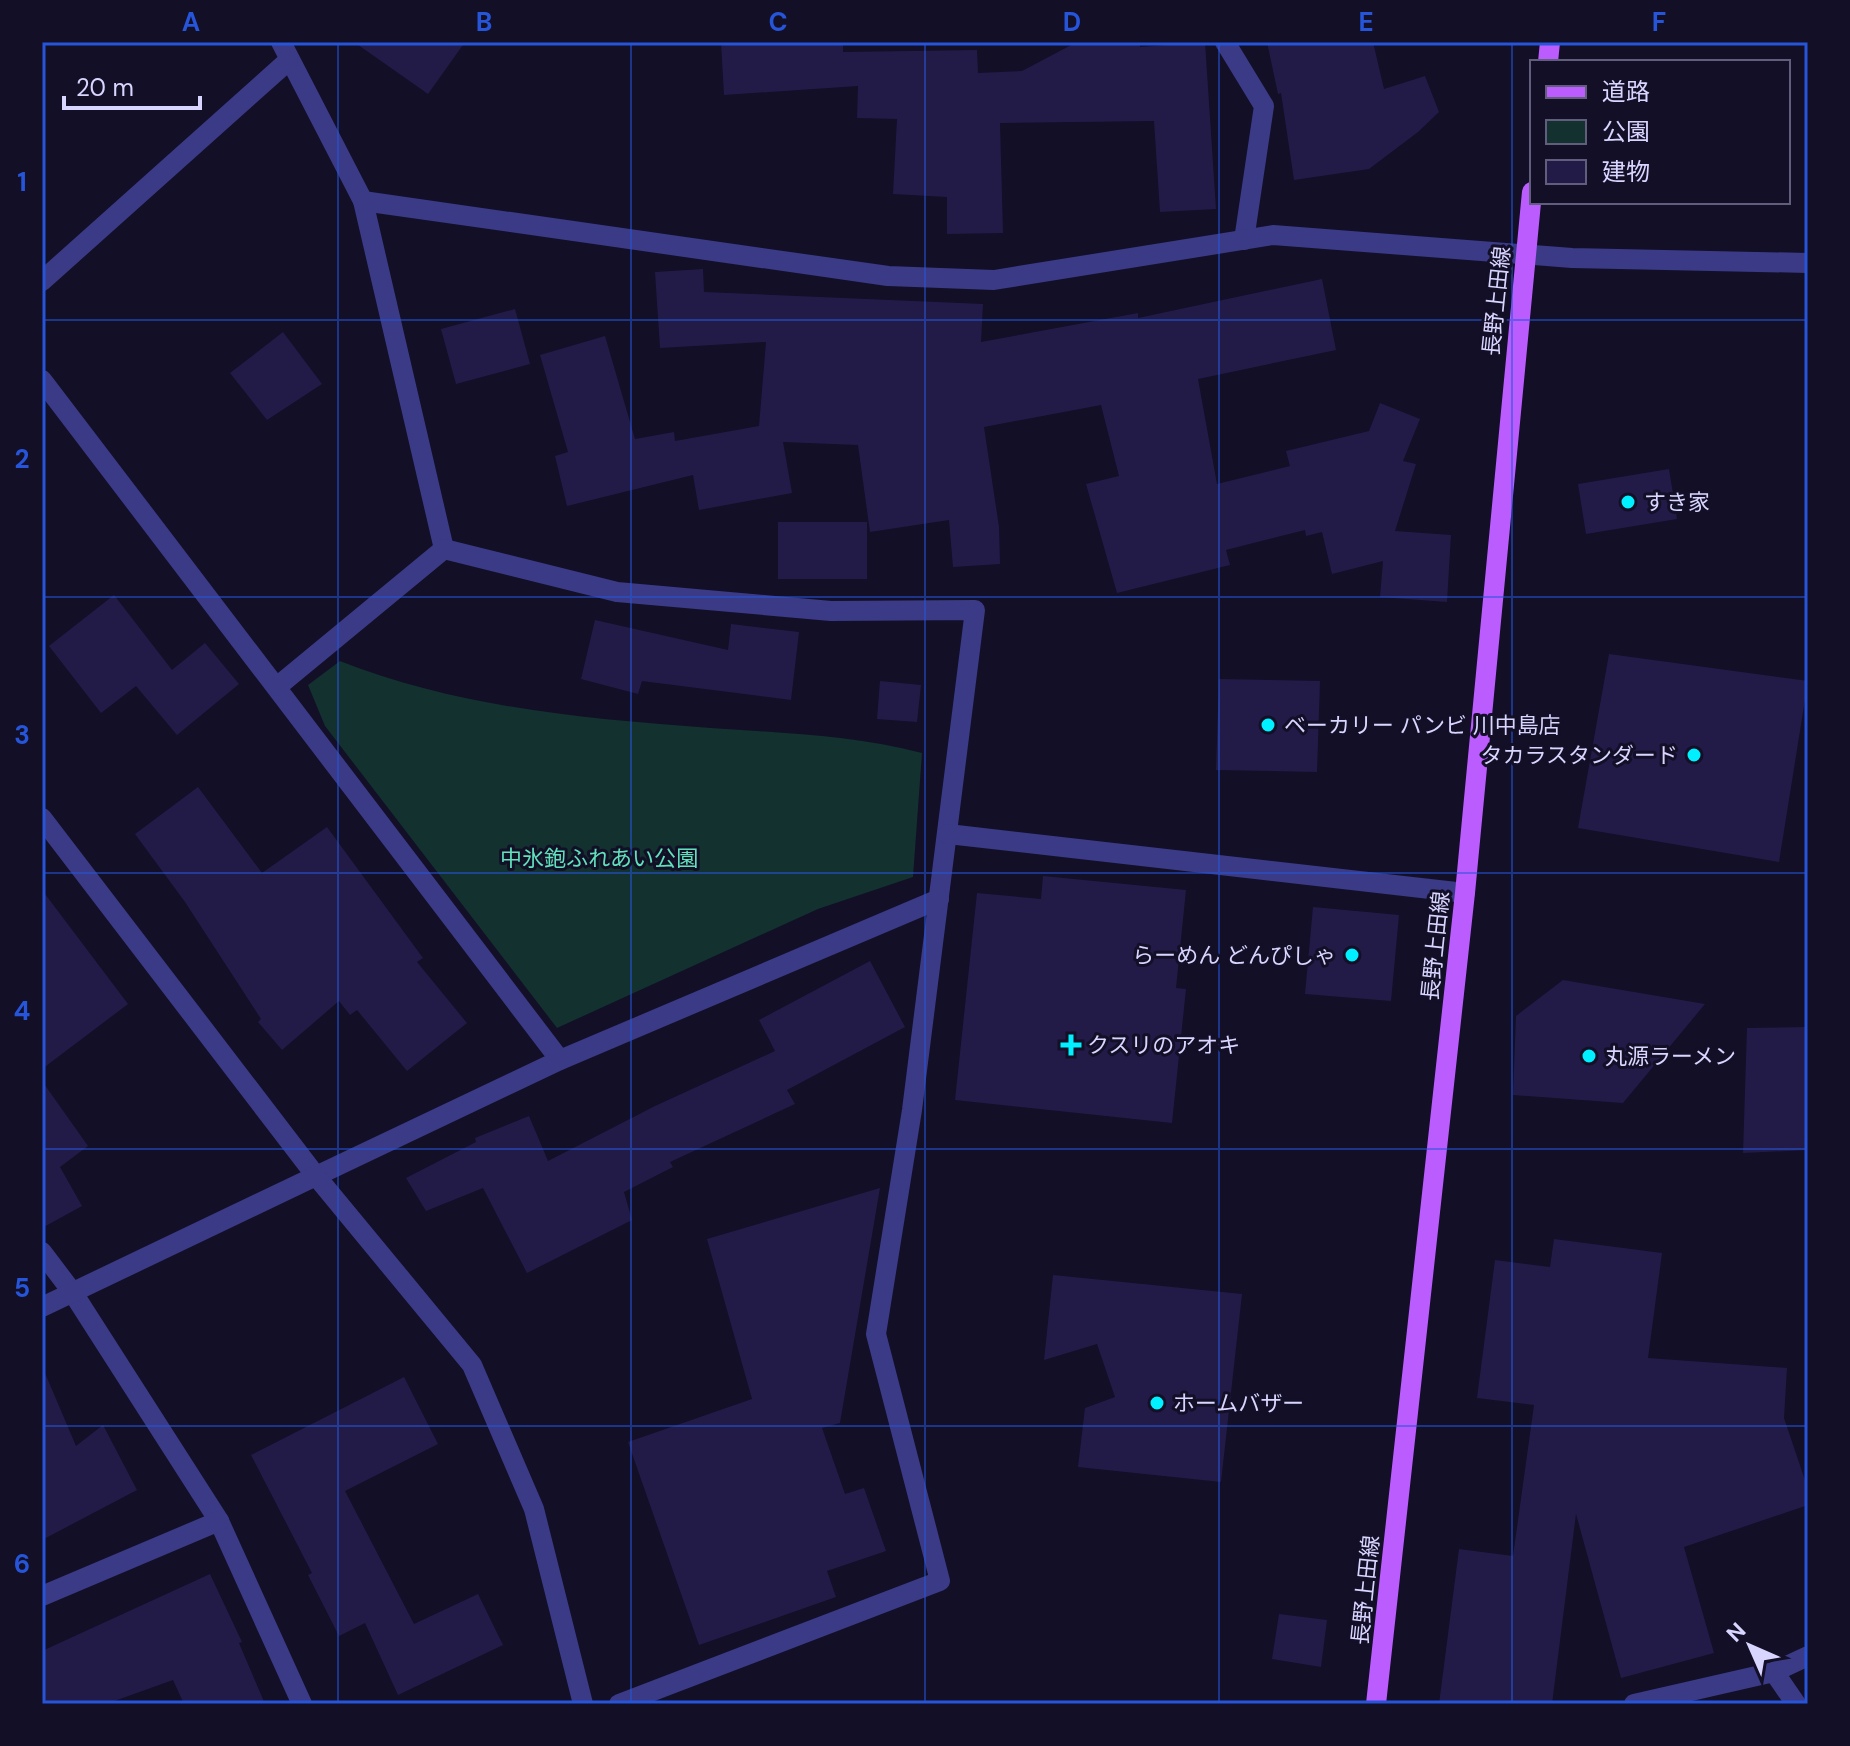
<svg xmlns="http://www.w3.org/2000/svg" width="1850" height="1746" font-family="'DM Sans','Noto Sans JP',sans-serif">
<style>
.green{fill:#12312f}
.building{fill:#221b48}
.lines{fill:none;stroke-linecap:round;stroke-linejoin:round}
.minor{stroke:#3a3a86;stroke-width:20}
.tertiary{stroke:#3a3a86;stroke-width:20}
.primary{stroke:#bb5cff;stroke-width:20}
.grid{fill:none;stroke:#2655da;stroke-width:2;stroke-opacity:0.55}
.poi-dot{fill:#01f0ff;stroke:#120f27;stroke-width:3}
.labels{text-anchor:middle;stroke-width:6;stroke-linejoin:round;paint-order:stroke}
.street-label{font-size:22px;fill:#d8d5ff;stroke:#120f27}
.poi-label{font-size:22px;fill:#d8d5ff;stroke:#120f27;text-anchor:start}
.park-label{font-size:22px;fill:#5fe1bb;stroke:#120f27}
.neatline{fill:none;stroke:#2655da;stroke-width:3}
.grid-label{font-size:26px;text-anchor:middle;font-weight:bold;fill:#2655da}
</style>
<rect width="100%" height="100%" fill="#120f27"/>
<path class="green" d="M 340,661 C 456,707 586,719 711,728 C 782,733 853,735 922,753 L 913,877 L 818,909 L 557,1028 L 325,726 L 308,685 Z"/>
<g class="building">
<path d="M 354,42 L 465,42 L 428,94 Z"/>
<path d="M 721,42 L 843,42 L 843,52 L 977,50 L 978,73 L 1022,71 L 1077,42 L 1140,42 L 1140,47 L 1205,42 L 1216,209 L 1160,212 L 1154,121 L 1000,123 L 1003,233 L 947,234 L 947,197 L 893,194 L 897,119 L 857,118 L 858,86 L 724,95 Z"/>
<path d="M 1267,42 L 1373,42 L 1384,89 L 1425,76 L 1439,112 L 1418,132 L 1369,169 L 1294,180 L 1281,93 L 1278,94 Z"/>
<path d="M 703,269 L 704,292 L 983,304 L 981,342 L 1138,313 L 1138,318 L 1322,279 L 1336,350 L 1198,379 L 1217,484 L 1290,466 L 1286,451 L 1369,431 L 1380,403 L 1420,419 L 1403,461 L 1416,464 L 1395,531 L 1451,535 L 1447,602 L 1380,597 L 1383,561 L 1332,574 L 1322,532 L 1306,536 L 1305,530 L 1226,550 L 1230,565 L 1117,593 L 1086,484 L 1119,476 L 1101,405 L 984,427 L 999,527 L 1000,564 L 953,567 L 949,520 L 870,532 L 858,445 L 783,442 L 792,493 L 699,510 L 693,475 L 567,506 L 555,456 L 568,452 L 540,355 L 605,336 L 635,439 L 674,432 L 675,441 L 759,426 L 766,342 L 660,348 L 655,272 Z"/>
<path d="M 515,309 L 530,364 L 456,384 L 441,329 Z"/>
<path d="M 283,332 L 322,384 L 267,420 L 230,373 Z"/>
<path d="M 1669,469 L 1677,519 L 1586,534 L 1578,484 Z"/>
<rect x="778" y="522" width="89" height="57"/>
<path d="M 114,595 L 172,670 L 205,643 L 239,684 L 177,735 L 136,686 L 101,713 L 49,646 Z"/>
<path d="M 595,620 L 728,650 L 731,624 L 799,632 L 791,700 L 642,681 L 638,694 L 581,679 Z"/>
<path d="M 1609,654 L 1808,681 L 1779,862 L 1578,828 Z"/>
<path d="M 1219,679 L 1320,681 L 1317,772 L 1216,770 Z"/>
<path d="M 880,681 L 921,685 L 917,722 L 877,719 Z"/>
<path d="M 198,787 L 262,873 L 327,827 L 423,958 L 417,962 L 467,1023 L 407,1071 L 357,1010 L 350,1015 L 339,1001 L 282,1050 L 258,1022 L 261,1019 L 185,902 L 135,834 Z"/>
<path d="M 1043,876 L 1186,890 L 1176,988 L 1186,989 L 1172,1123 L 955,1100 L 977,893 L 1041,899 Z"/>
<path d="M 42,890 L 128,1004 L 42,1069 Z"/>
<path d="M 1313,907 L 1399,915 L 1391,1001 L 1305,994 Z"/>
<path d="M 870,961 L 905,1027 L 787,1090 L 795,1104 L 670,1162 L 673,1167 L 624,1192 L 632,1220 L 527,1273 L 483,1188 L 426,1211 L 406,1178 L 476,1142 L 475,1138 L 529,1116 L 548,1161 L 655,1106 L 775,1051 L 759,1020 Z"/>
<path d="M 1563,980 L 1705,1004 L 1623,1103 L 1513,1095 L 1516,1016 Z"/>
<path d="M 1808,1027 L 1808,1150 L 1743,1153 L 1747,1028 Z"/>
<path d="M 42,1081 L 88,1146 L 60,1167 L 82,1206 L 42,1228 Z"/>
<path d="M 880,1188 L 840,1423 L 822,1428 L 845,1494 L 864,1488 L 886,1551 L 827,1571 L 836,1597 L 699,1645 L 628,1442 L 752,1399 L 707,1239 Z"/>
<path d="M 1554,1239 L 1662,1253 L 1648,1358 L 1787,1368 L 1784,1418 L 1808,1489 L 1808,1505 L 1684,1547 L 1714,1653 L 1621,1678 L 1576,1514 L 1552,1704 L 1439,1704 L 1459,1549 L 1513,1556 L 1534,1405 L 1477,1398 L 1495,1260 L 1550,1267 Z"/>
<path d="M 1053,1275 L 1242,1294 L 1221,1482 L 1078,1467 L 1085,1408 L 1115,1397 L 1097,1344 L 1044,1360 Z"/>
<path d="M 42,1366 L 76,1446 L 103,1425 L 137,1490 L 42,1540 Z"/>
<path d="M 404,1377 L 438,1444 L 345,1491 L 414,1624 L 478,1594 L 503,1645 L 398,1695 L 365,1623 L 339,1636 L 308,1575 L 312,1573 L 251,1455 Z"/>
<path d="M 210,1574 L 242,1642 L 239,1643 L 265,1704 L 184,1704 L 173,1680 L 106,1704 L 42,1704 L 42,1651 Z"/>
<path d="M 1279,1614 L 1327,1620 L 1321,1667 L 1272,1659 Z"/>
</g>
<g class="lines">
<g class="minor">
<path d="M 281,42 L 363,201 L 444,549"/>
<path d="M 1225,42 L 1264,106 L 1244,240"/>
<path d="M 363,201 L 888,276 L 994,280 L 1273,235 L 1572,258 L 1808,263"/>
<path d="M 42,281 L 288,61"/>
<path d="M 42,380 L 560,1060"/>
<path d="M 444,549 L 617,592 L 831,611 L 975,610 L 912,1110 L 876,1334 L 940,1581 L 619,1704"/>
<path d="M 278,686 L 444,549"/>
<path d="M 948,834 L 1465,893"/>
<path d="M 316,1176 L 560,1060 L 939,899"/>
<path d="M 42,1252 L 73,1293 L 219,1521 L 302,1704"/>
<path d="M 42,1596 L 219,1521"/>
<path d="M 1774,1672 L 1796,1704"/>
<path d="M 1634,1704 L 1774,1672 L 1808,1656"/>
</g>
<g class="tertiary">
<path d="M 42,818 L 316,1176 L 472,1365 L 534,1509 L 583,1704"/>
<path d="M 42,1307 L 316,1176"/>
</g>
<g class="primary">
<path d="M 1548,62 L 1550,42"/>
<path d="M 1376,1704 L 1465,893 L 1532,192"/>
</g>
</g>
<path class="grid" d="M 338,42 L 338,1704M 631,42 L 631,1704M 925,42 L 925,1704M 1219,42 L 1219,1704M 1512,42 L 1512,1704M 42,320 L 1808,320M 42,597 L 1808,597M 42,873 L 1808,873M 42,1149 L 1808,1149M 42,1426 L 1808,1426"/>
<g class="poi-dot">
<circle cx="1628" cy="502" r="8"/>
<circle cx="1268" cy="725" r="8"/>
<circle cx="1694" cy="755" r="8"/>
<circle cx="1352" cy="955" r="8"/>
<path d="M1067 1033h8v8h8v8h-8v8h-8v-8h-8v-8h8z"/>
<circle cx="1589" cy="1056" r="8"/>
<circle cx="1157" cy="1403" r="8"/>
</g>
<g class="labels">
<g class="street-label">
<text transform="translate(1496 301) rotate(-84)" y="8">長野上田線</text>
<text transform="translate(1435 946) rotate(-84)" y="8">長野上田線</text>
<text transform="translate(1365 1590) rotate(-84)" y="8">長野上田線</text>
</g>
<g class="poi-label">
<text x="1644" y="510">すき家</text>
<text x="1284" y="733">ベーカリー パンビ 川中島店</text>
<text x="1678" y="763" text-anchor="end">タカラスタンダード</text>
<text x="1336" y="963" text-anchor="end">らーめん どんぴしゃ</text>
<text x="1087" y="1053">クスリのアオキ</text>
<text x="1605" y="1064">丸源ラーメン</text>
<text x="1173" y="1411">ホームバザー</text>
</g>
<g class="park-label">
<text x="599" y="866">中氷鉋ふれあい公園</text>
</g>
</g>
<rect width="1850" height="1746" fill="none" stroke="#120f27" stroke-width="88"/>
<rect x="1530" y="60" width="260" height="144" fill="#120f27" stroke="#615e7d" stroke-width="2"/>
<rect x="1546" y="86" width="40" height="12" fill="#bb5cff" stroke="#615e7d" stroke-width="2"/>
<text x="1602" y="100" font-size="24" fill="#d8d5ff">道路</text>
<rect x="1546" y="120" width="40" height="24" fill="#12312f" stroke="#615e7d" stroke-width="2"/>
<text x="1602" y="140" font-size="24" fill="#d8d5ff">公園</text>
<rect x="1546" y="160" width="40" height="24" fill="#221b48" stroke="#615e7d" stroke-width="2"/>
<text x="1602" y="180" font-size="24" fill="#d8d5ff">建物</text>
<g transform="translate(1750 1646) rotate(315)" stroke="#120f27" stroke-width="6" paint-order="stroke">
<path d="M0-6L14 30L0 20L-14 30Z" fill="#d8d5ff"/>
<text y="-12" font-size="22" font-weight="bold" text-anchor="middle" fill="#d8d5ff">N</text>
</g>
<path d="M64 96v12h136v-12" fill="none" stroke="#d8d5ff" stroke-width="4"/>
<text x="76" y="96" font-size="24" fill="#d8d5ff" stroke="#120f27" stroke-width="6" paint-order="stroke">20 m</text>
<rect x="44" y="44" width="1762" height="1658" class="neatline"/>
<g class="grid-label">
<text x="191" y="31">A</text>
<text x="484" y="31">B</text>
<text x="778" y="31">C</text>
<text x="1072" y="31">D</text>
<text x="1366" y="31">E</text>
<text x="1659" y="31">F</text>
<text x="22" y="191">1</text>
<text x="22" y="468">2</text>
<text x="22" y="744">3</text>
<text x="22" y="1020">4</text>
<text x="22" y="1297">5</text>
<text x="22" y="1573">6</text>
</g>
</svg>
